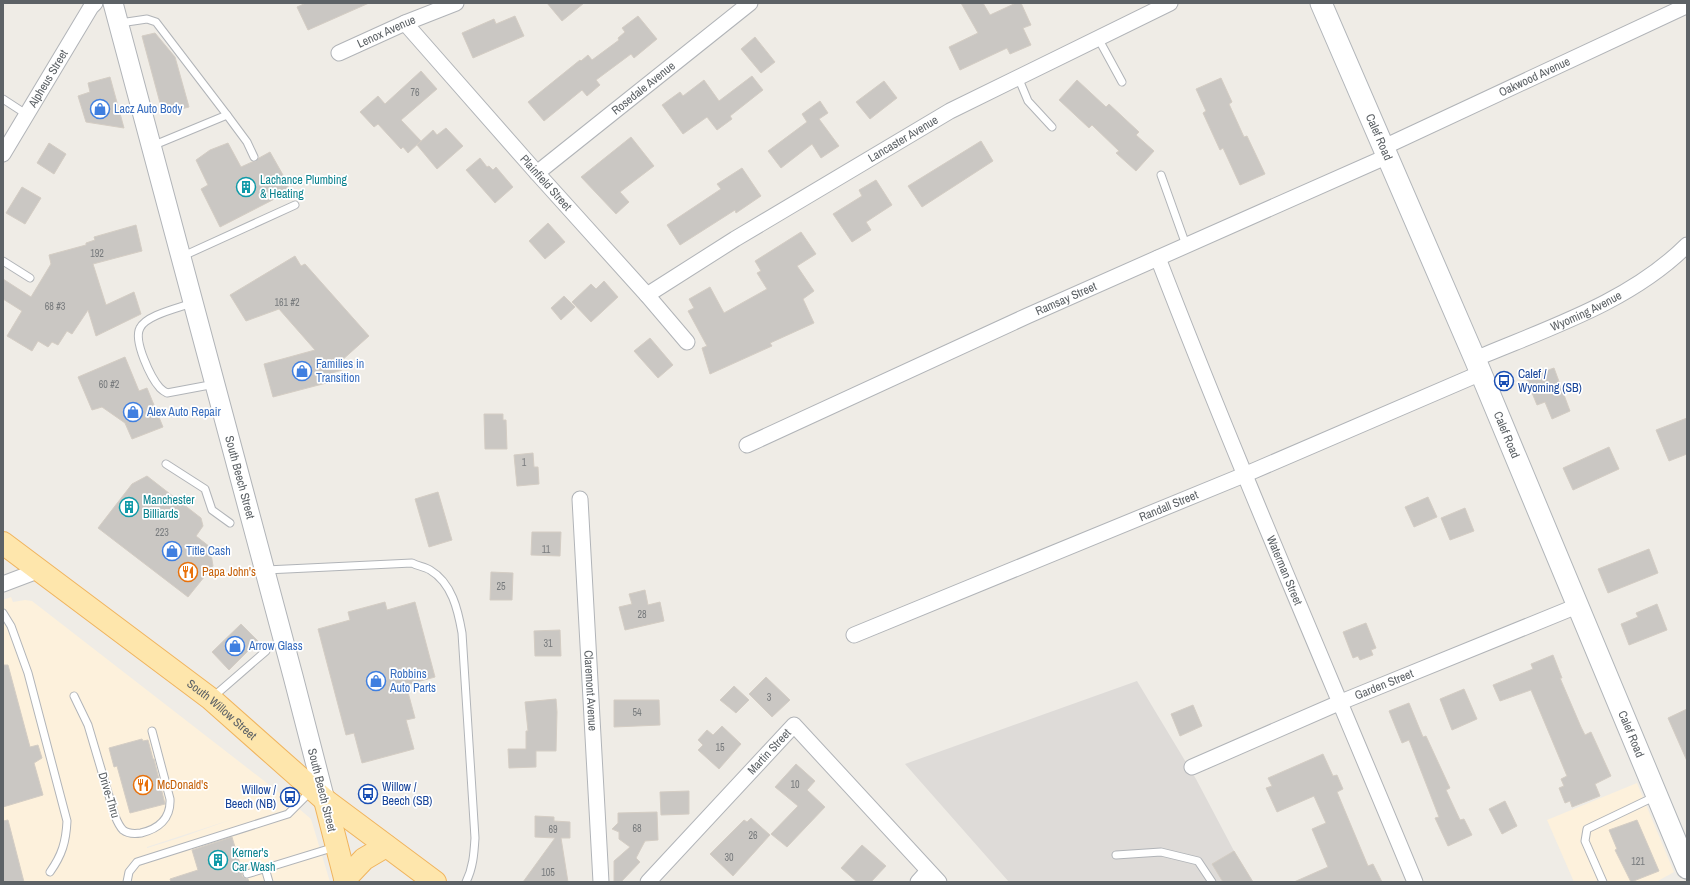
<svg xmlns="http://www.w3.org/2000/svg" width="1690" height="885" font-family="'Archivo Narrow',sans-serif">
<style>
.commercial{fill:#fdf1dc;fill-rule:evenodd}
.industrial{fill:#dedbd8}
.building{fill:#cac7c3;stroke:#d4cdc4}
.lines{fill:none;stroke-linecap:round;stroke-linejoin:round}
.service-casing{stroke:#b1b4b8;stroke-width:9}
.minor-casing{stroke:#b1b4b8;stroke-width:17}
.tertiary-casing{stroke:#b1b4b8;stroke-width:21}
.secondary-casing{stroke:#b2b6ba;stroke-width:23}
.primary-casing{stroke:#f0b45e;stroke-width:24}
.service{stroke:#fff;stroke-width:7}
.minor{stroke:#fff;stroke-width:15}
.tertiary{stroke:#fff;stroke-width:19}
.secondary{stroke:#fff;stroke-width:21}
.primary{stroke:#fee6ac;stroke-width:22}
.labels{text-anchor:middle;stroke-width:3.5;stroke-linejoin:round;paint-order:stroke}
.number-label{font-size:10px;fill:#787b7d}
.street-label{font-size:12px;fill:#5d6266;stroke:#fff}
.shop-label{font-size:12px;fill:#366cbe;stroke:#fff;text-anchor:start}
.culture-label{font-size:12px;fill:#0d838f;stroke:#fff;text-anchor:start}
.transit-label{font-size:12px;fill:#164399;stroke:#fff;text-anchor:start}
.food-label{font-size:12px;fill:#c56008;stroke:#fff;text-anchor:start}
</style>
<rect width="100%" height="100%" fill="#efece6"/>
<g class="commercial">
<path d="M 11,597 L 13,602 L 25,600 L 32,601 L 290,801 L 311,819 L 330,882 L 3,882 L 3,600 ZM 233,819 L 179,838 L 147,848 L 147,847 Z"/>
<path d="M 1637,783 L 1674,872 L 1656,882 L 1574,882 L 1547,820 Z"/>
</g>
<path class="industrial" d="M 1137,681 L 1196,779 L 1234,851 L 1253,882 L 1009,882 L 905,764 Z"/>
<g class="building">
<path d="M 306,3 L 369,3 L 308,30 L 297,7 Z"/>
<path d="M 547,3 L 584,3 L 562,21 Z"/>
<path d="M 961,3 L 983,3 L 990,15 L 1016,3 L 1021,3 L 1031,25 L 1023,28 L 1031,45 L 1010,54 L 1007,48 L 960,70 L 949,47 L 978,33 Z"/>
<path d="M 515,16 L 524,36 L 473,58 L 462,33 L 494,19 L 496,24 Z"/>
<path d="M 638,16 L 657,39 L 634,58 L 631,54 L 596,80 L 600,85 L 587,96 L 582,90 L 544,121 L 528,102 L 580,60 L 581,61 L 588,55 L 592,60 L 619,40 L 618,38 L 625,32 L 622,28 Z"/>
<path d="M 155,33 L 175,57 L 189,107 L 163,114 L 142,36 Z"/>
<path d="M 755,37 L 775,62 L 761,73 L 741,49 Z"/>
<path d="M 421,71 L 437,89 L 401,120 L 421,141 L 408,153 L 403,147 L 401,149 L 378,124 L 374,127 L 360,112 L 378,96 L 385,104 Z"/>
<path d="M 752,76 L 763,90 L 730,116 L 732,119 L 717,130 L 707,117 L 683,134 L 662,105 L 680,92 L 683,96 L 704,80 L 719,101 Z"/>
<path d="M 110,77 L 124,128 L 86,122 L 78,96 L 90,92 L 88,83 Z"/>
<path d="M 1221,78 L 1232,102 L 1229,104 L 1244,137 L 1247,136 L 1265,174 L 1240,185 L 1223,148 L 1220,150 L 1203,113 L 1206,111 L 1196,89 Z"/>
<path d="M 1077,80 L 1106,107 L 1109,104 L 1139,132 L 1136,135 L 1154,151 L 1136,171 L 1116,153 L 1119,151 L 1092,125 L 1089,128 L 1059,100 Z"/>
<path d="M 884,81 L 897,98 L 870,119 L 856,102 Z"/>
<path d="M 820,101 L 828,113 L 819,119 L 839,146 L 821,158 L 812,144 L 781,168 L 768,151 L 807,122 L 802,114 Z"/>
<path d="M 446,128 L 463,146 L 437,169 L 417,145 L 433,130 L 437,135 Z"/>
<path d="M 631,137 L 654,166 L 620,192 L 629,202 L 616,214 L 581,177 Z"/>
<path d="M 981,141 L 993,161 L 922,207 L 908,186 Z"/>
<path d="M 49,143 L 66,154 L 54,174 L 37,163 Z"/>
<path d="M 228,143 L 241,167 L 252,162 L 256,161 L 259,158 L 270,152 L 283,175 L 290,191 L 220,227 L 201,189 L 208,185 L 196,160 L 210,150 Z"/>
<path d="M 480,158 L 487,167 L 489,166 L 493,170 L 496,167 L 513,187 L 495,203 L 466,170 Z"/>
<path d="M 742,168 L 761,196 L 736,213 L 735,210 L 680,245 L 667,225 L 721,189 L 717,184 Z"/>
<path d="M 876,180 L 892,205 L 866,222 L 871,230 L 852,242 L 833,214 L 862,196 L 859,190 Z"/>
<path d="M 22,187 L 41,198 L 25,224 L 6,213 Z"/>
<path d="M 548,223 L 565,242 L 545,259 L 529,241 Z"/>
<path d="M 136,225 L 142,251 L 93,264 L 106,305 L 134,292 L 141,314 L 96,336 L 88,310 L 72,334 L 67,331 L 58,345 L 52,342 L 48,347 L 38,341 L 32,351 L 7,336 L 22,311 L 3,299 L 3,279 L 31,297 L 51,264 L 49,255 L 86,245 L 86,243 L 95,240 L 94,237 Z"/>
<path d="M 801,232 L 816,254 L 797,266 L 814,291 L 803,299 L 814,323 L 770,343 L 772,346 L 710,374 L 702,348 L 707,346 L 688,311 L 694,308 L 689,299 L 710,287 L 724,313 L 767,289 L 757,273 L 761,271 L 755,261 Z"/>
<path d="M 295,256 L 301,266 L 305,264 L 369,336 L 340,362 L 342,370 L 332,373 L 334,381 L 273,397 L 264,364 L 315,350 L 279,309 L 246,321 L 230,295 Z"/>
<path d="M 604,281 L 618,297 L 591,322 L 572,302 L 591,284 L 596,289 Z"/>
<path d="M 564,296 L 575,307 L 561,320 L 551,308 Z"/>
<path d="M 650,338 L 673,365 L 658,378 L 634,351 Z"/>
<path d="M 125,357 L 139,391 L 147,388 L 163,427 L 132,439 L 125,423 L 102,407 L 92,410 L 78,377 Z"/>
<path d="M 1554,368 L 1570,411 L 1552,419 L 1545,402 L 1537,405 L 1526,378 Z"/>
<path d="M 484,414 L 503,414 L 503,420 L 506,420 L 507,449 L 485,449 Z"/>
<path d="M 1687,418 L 1687,454 L 1669,461 L 1656,430 Z"/>
<path d="M 1609,447 L 1619,469 L 1573,490 L 1563,468 Z"/>
<path d="M 533,453 L 534,467 L 538,467 L 539,484 L 517,486 L 514,455 Z"/>
<path d="M 147,476 L 201,518 L 203,526 L 196,536 L 210,547 L 213,566 L 188,597 L 98,528 L 132,484 Z"/>
<path d="M 438,492 L 452,540 L 429,547 L 415,499 Z"/>
<path d="M 1428,497 L 1437,517 L 1414,527 L 1405,507 Z"/>
<path d="M 1465,508 L 1474,531 L 1450,540 L 1441,518 Z"/>
<path d="M 532,532 L 561,532 L 560,556 L 531,555 Z"/>
<path d="M 1649,549 L 1658,573 L 1608,593 L 1598,569 Z"/>
<path d="M 491,572 L 513,573 L 512,600 L 490,600 Z"/>
<path d="M 645,590 L 648,605 L 660,602 L 664,621 L 625,630 L 619,607 L 632,604 L 629,594 Z"/>
<path d="M 385,602 L 387,610 L 415,602 L 435,677 L 406,685 L 415,718 L 406,720 L 414,749 L 362,763 L 354,733 L 346,735 L 318,629 L 350,620 L 348,612 Z"/>
<path d="M 1657,604 L 1667,630 L 1629,645 L 1621,624 L 1638,617 L 1636,613 Z"/>
<path d="M 1366,623 L 1376,648 L 1371,650 L 1373,655 L 1360,660 L 1358,656 L 1353,658 L 1343,632 Z"/>
<path d="M 241,624 L 258,641 L 229,670 L 212,652 Z"/>
<path d="M 560,630 L 561,656 L 535,656 L 534,631 Z"/>
<path d="M 1553,655 L 1562,678 L 1560,678 L 1581,727 L 1585,735 L 1591,732 L 1611,776 L 1595,784 L 1600,796 L 1572,807 L 1570,801 L 1565,803 L 1559,788 L 1564,786 L 1561,779 L 1567,776 L 1531,690 L 1500,701 L 1493,685 L 1533,669 L 1531,664 Z"/>
<path d="M 3,665 L 8,665 L 30,747 L 38,745 L 42,758 L 34,763 L 43,795 L 3,807 Z"/>
<path d="M 766,677 L 790,700 L 772,717 L 749,694 Z"/>
<path d="M 734,686 L 749,700 L 736,713 L 720,700 Z"/>
<path d="M 1464,689 L 1477,719 L 1452,730 L 1440,699 Z"/>
<path d="M 556,699 L 557,712 L 556,751 L 536,751 L 536,767 L 509,768 L 508,749 L 526,749 L 526,731 L 528,731 L 525,702 Z"/>
<path d="M 614,700 L 659,700 L 660,725 L 614,727 Z"/>
<path d="M 1409,703 L 1423,737 L 1426,736 L 1450,788 L 1446,790 L 1460,820 L 1464,819 L 1472,835 L 1448,846 L 1435,818 L 1439,817 L 1409,740 L 1402,743 L 1389,711 Z"/>
<path d="M 1193,705 L 1202,726 L 1180,736 L 1171,714 Z"/>
<path d="M 1687,709 L 1687,761 L 1668,718 Z"/>
<path d="M 722,726 L 741,744 L 719,769 L 698,750 L 703,745 L 698,740 L 707,730 L 713,735 Z"/>
<path d="M 142,739 L 143,741 L 148,740 L 153,759 L 154,759 L 165,804 L 130,813 L 117,766 L 114,767 L 109,748 Z"/>
<path d="M 1323,754 L 1333,776 L 1337,775 L 1343,789 L 1337,792 L 1368,866 L 1373,864 L 1382,882 L 1294,882 L 1328,867 L 1312,829 L 1326,823 L 1314,796 L 1277,812 L 1266,788 L 1272,786 L 1268,778 Z"/>
<path d="M 796,764 L 815,781 L 807,790 L 825,807 L 787,847 L 771,834 L 798,806 L 775,787 Z"/>
<path d="M 689,791 L 689,814 L 661,815 L 660,792 Z"/>
<path d="M 1505,801 L 1517,826 L 1502,834 L 1489,809 Z"/>
<path d="M 657,812 L 658,840 L 645,841 L 636,858 L 640,862 L 621,882 L 614,882 L 614,861 L 630,847 L 619,839 L 619,832 L 612,829 L 618,823 L 618,813 Z"/>
<path d="M 535,816 L 554,817 L 554,821 L 570,822 L 570,838 L 561,838 L 568,882 L 523,882 L 555,838 L 535,837 Z"/>
<path d="M 751,818 L 770,835 L 733,876 L 710,854 L 744,820 L 747,822 Z"/>
<path d="M 8,820 L 24,882 L 3,882 L 3,821 Z"/>
<path d="M 1637,820 L 1659,871 L 1631,882 L 1615,850 L 1617,849 L 1609,830 Z"/>
<path d="M 232,837 L 240,864 L 244,863 L 245,869 L 242,873 L 242,876 L 246,879 L 248,879 L 249,882 L 171,882 L 170,879 L 198,870 L 192,850 Z"/>
<path d="M 862,845 L 886,866 L 871,882 L 857,882 L 841,868 Z"/>
<path d="M 1234,851 L 1253,882 L 1223,882 L 1212,864 Z"/>
</g>
<g class="lines">
<defs>
<g id="service">
<path d="M 120,23 L 147,19 L 156,22 L 227,115 L 152,146"/>
<path d="M 1098,38 L 1122,82"/>
<path d="M 1018,77 L 1028,101 L 1052,127"/>
<path d="M 3,99 L 26,114"/>
<path d="M 227,115 L 247,142 L 254,157"/>
<path d="M 1161,175 L 1186,245"/>
<path d="M 181,257 L 295,205"/>
<path d="M 3,261 L 30,278"/>
<path d="M 192,303 C 179,308 146,315 140,328 C 133,341 151,378 160,388 C 162,390 165,392 167,393 L 215,384"/>
<path d="M 166,464 L 205,489 L 212,510 L 230,523"/>
<path d="M 266,570 L 412,563 C 418,566 425,567 430,570 C 452,583 458,610 462,633 L 475,838 C 474,854 473,868 466,882"/>
<path d="M 3,613 L 11,626 L 28,673 L 67,821 C 66,842 62,855 50,872"/>
<path d="M 74,696 L 88,725 L 115,816 C 117,821 119,826 123,830 C 128,834 134,834 141,833 C 158,829 171,819 170,799 L 152,731"/>
<path d="M 213,697 L 266,651"/>
<path d="M 1116,855 L 1161,852 L 1198,861 L 1212,882"/>
<path d="M 265,868 L 269,882"/>
<path d="M 247,874 L 335,847"/>
<path d="M 127,882 L 129,872 L 137,862 L 288,814 L 312,790"/>
<path d="M 1603,882 L 1585,841 L 1587,829 L 1656,796"/>
</g>
<g id="minor">
<path id="s1" d="M 405,23 L 537,173 L 647,295 L 687,342"/>
<path id="s2" d="M 339,53 L 405,23 L 456,3"/>
<path id="s3" d="M 1384,147 L 1686,6"/>
<path id="s4" d="M 3,154 L 91,7 L 95,3"/>
<path id="s5" d="M 537,173 L 750,3"/>
<path id="s6" d="M 1158,258 C 1239,468 1329,674 1415,882"/>
<path id="s7" d="M 647,295 L 735,239 L 950,111 L 1170,3"/>
<path id="s8" d="M 1475,359 C 1548,328 1630,302 1687,245"/>
<path id="s9" d="M 747,445 L 1027,316 L 1388,156"/>
<path id="s10" d="M 580,499 L 601,882"/>
<path d="M 3,584 L 40,570"/>
<path id="s11" d="M 854,635 L 1244,475 L 1481,373"/>
<path id="s12" d="M 1192,767 L 1341,702 L 1577,606"/>
<path id="s13" d="M 648,882 L 794,725 L 939,882"/>
<path d="M 918,882 L 928,871"/>
</g>
<g id="tertiary">
<path id="s14" d="M 113,3 L 293,676 L 325,800"/>
</g>
<g id="secondary">
<path id="s15" d="M 1321,3 L 1475,359 L 1687,868"/>
</g>
<g id="primary">
<path id="s16" d="M 3,543 L 211,699 L 325,800 L 435,882"/>
<path d="M 325,800 L 346,882"/>
<path d="M 345,879 L 364,859 L 386,846"/>
</g>
</defs>
<use href="#service" class="service-casing"/>
<use href="#minor" class="minor-casing"/>
<use href="#tertiary" class="tertiary-casing"/>
<use href="#secondary" class="secondary-casing"/>
<use href="#primary" class="primary-casing"/>
<use href="#service" class="service"/>
<use href="#minor" class="minor"/>
<use href="#tertiary" class="tertiary"/>
<use href="#secondary" class="secondary"/>
<use href="#primary" class="primary"/>
</g>
<defs>
<symbol id="shop-ring" viewBox="-11 -11 22 22"><circle r="9.5" fill="#fff" stroke="#3f7fe0" stroke-width="1.5"/><path d="M-5-2.5h2.3a2.7 3.5 0 0 1 5.4 0H5L5.5 6h-11ZM-1.5-2.5h3a1.5 2.3 0 0 0-3 0Z" fill="#3f7fe0"/></symbol>
<symbol id="building-ring" viewBox="-11 -11 22 22"><circle r="9.5" fill="#fff" stroke="#0f9aa8" stroke-width="1.5"/><path d="M-4-6H4V6H1V3H-1V6H-4ZM-2.5-4.3h1.7v1.8h-1.7ZM.8-4.3h1.7v1.8H.8ZM-2.5-1h1.7V.8h-1.7ZM.8-1h1.7V.8H.8Z" fill="#0f9aa8"/></symbol>
<symbol id="bus-ring" viewBox="-11 -11 22 22"><circle r="9.5" fill="#fff" stroke="#1a4fb4" stroke-width="1.5"/><path d="M-5-6H5V4H4V6H2V4H-2V6H-4V4H-5ZM-3.5-4V0h7V-4ZM-3.5 1.2v1.5H-2V1.2ZM2 1.2v1.5H3.5V1.2Z" fill="#1a4fb4"/></symbol>
<symbol id="restaurant-ring" viewBox="-11 -11 22 22"><circle r="9.5" fill="#fff" stroke="#e8710a" stroke-width="1.5"/><path d="M-5-6h1v4h1v-4h1v4h1v-4h1v5L-1.5 .5V6h-2V.5L-5-1ZM5-6V6H3V1.5H1.5Q1.5-4 5-6Z" fill="#e8710a"/></symbol>
</defs>
<g fill-rule="evenodd">
<use href="#shop-ring" x="89" y="98" width="22" height="22"/>
<use href="#building-ring" x="235" y="176" width="22" height="22"/>
<use href="#shop-ring" x="291" y="360" width="22" height="22"/>
<use href="#bus-ring" x="1493" y="370" width="22" height="22"/>
<use href="#shop-ring" x="122" y="401" width="22" height="22"/>
<use href="#building-ring" x="118" y="496" width="22" height="22"/>
<use href="#shop-ring" x="161" y="540" width="22" height="22"/>
<use href="#restaurant-ring" x="177" y="561" width="22" height="22"/>
<use href="#shop-ring" x="224" y="635" width="22" height="22"/>
<use href="#shop-ring" x="365" y="670" width="22" height="22"/>
<use href="#restaurant-ring" x="132" y="774" width="22" height="22"/>
<use href="#bus-ring" x="357" y="783" width="22" height="22"/>
<use href="#bus-ring" x="279" y="786" width="22" height="22"/>
<use href="#building-ring" x="207" y="849" width="22" height="22"/>
</g>
<g class="labels">
<g class="number-label">
<text x="415" y="96">76</text>
<text x="97" y="257">192</text>
<text x="287" y="306">161 #2</text>
<text x="55" y="310">68 #3</text>
<text x="109" y="388">60 #2</text>
<text x="524" y="466">1</text>
<text x="162" y="536">223</text>
<text x="546" y="553">11</text>
<text x="501" y="590">25</text>
<text x="642" y="618">28</text>
<text x="548" y="647">31</text>
<text x="769" y="701">3</text>
<text x="637" y="716">54</text>
<text x="720" y="751">15</text>
<text x="795" y="788">10</text>
<text x="637" y="832">68</text>
<text x="553" y="833">69</text>
<text x="753" y="839">26</text>
<text x="729" y="861">30</text>
<text x="1638" y="865">121</text>
<text x="548" y="876">105</text>
</g>
<g class="street-label">
<text dy="4" stroke="none"><textPath href="#s2" startOffset="52">Lenox Avenue</textPath></text>
<text dy="4" stroke="none"><textPath href="#s3" startOffset="166">Oakwood Avenue</textPath></text>
<text dy="4" stroke="none"><textPath href="#s4" startOffset="88">Alpheus Street</textPath></text>
<text dy="4" stroke="none"><textPath href="#s5" startOffset="136">Rosedale Avenue</textPath></text>
<text dy="4" stroke="none"><textPath href="#s15" startOffset="146">Calef Road</textPath></text>
<text dy="4" stroke="none"><textPath href="#s7" startOffset="300">Lancaster Avenue</textPath></text>
<text dy="4" stroke="none"><textPath href="#s1" startOffset="213">Plainfield Street</textPath></text>
<text dy="4" stroke="none"><textPath href="#s9" startOffset="351">Ramsay Street</textPath></text>
<text dy="4" stroke="none"><textPath href="#s8" startOffset="121">Wyoming Avenue</textPath></text>
<text dy="4" stroke="none"><textPath href="#s15" startOffset="470">Calef Road</textPath></text>
<text dy="4" stroke="none"><textPath href="#s14" startOffset="491">South Beech Street</textPath></text>
<text dy="4" stroke="none"><textPath href="#s11" startOffset="340">Randall Street</textPath></text>
<text dy="4" stroke="none"><textPath href="#s6" startOffset="337">Waterman Street</textPath></text>
<text dy="4" stroke="none"><textPath href="#s12" startOffset="209">Garden Street</textPath></text>
<text dy="4" stroke="none"><textPath href="#s10" startOffset="192">Claremont Avenue</textPath></text>
<text dy="4" stroke="none"><textPath href="#s16" startOffset="275">South Willow Street</textPath></text>
<text dy="4" stroke="none"><textPath href="#s15" startOffset="794">Calef Road</textPath></text>
<text dy="4" stroke="none"><textPath href="#s13" startOffset="178">Martin Street</textPath></text>
<text transform="translate(322 790) rotate(76)" y="4">South Beech Street</text>
<text transform="translate(109 795) rotate(73)" y="4">Drive-Thru</text>
</g>
<g class="shop-label">
<text x="114" y="113">Lacz Auto Body</text>
<text x="316" y="368">Families in<tspan x="316" dy="14">Transition</tspan></text>
<text x="147" y="416">Alex Auto Repair</text>
<text x="186" y="555">Title Cash</text>
<text x="249" y="650">Arrow Glass</text>
<text x="390" y="678">Robbins<tspan x="390" dy="14">Auto Parts</tspan></text>
</g>
<g class="culture-label">
<text x="260" y="184">Lachance Plumbing<tspan x="260" dy="14">&amp; Heating</tspan></text>
<text x="143" y="504">Manchester<tspan x="143" dy="14">Billiards</tspan></text>
<text x="232" y="857">Kerner's<tspan x="232" dy="14">Car Wash</tspan></text>
</g>
<g class="transit-label">
<text x="1518" y="378">Calef /<tspan x="1518" dy="14">Wyoming (SB)</tspan></text>
<text x="382" y="791">Willow /<tspan x="382" dy="14">Beech (SB)</tspan></text>
<text x="276" y="794" text-anchor="end">Willow /<tspan x="276" dy="14">Beech (NB)</tspan></text>
</g>
<g class="food-label">
<text x="202" y="576">Papa John's</text>
<text x="157" y="789">McDonald's</text>
</g>
</g>
<rect width="1690" height="885" fill="none" stroke="#5d6266" stroke-width="8"/>
</svg>
